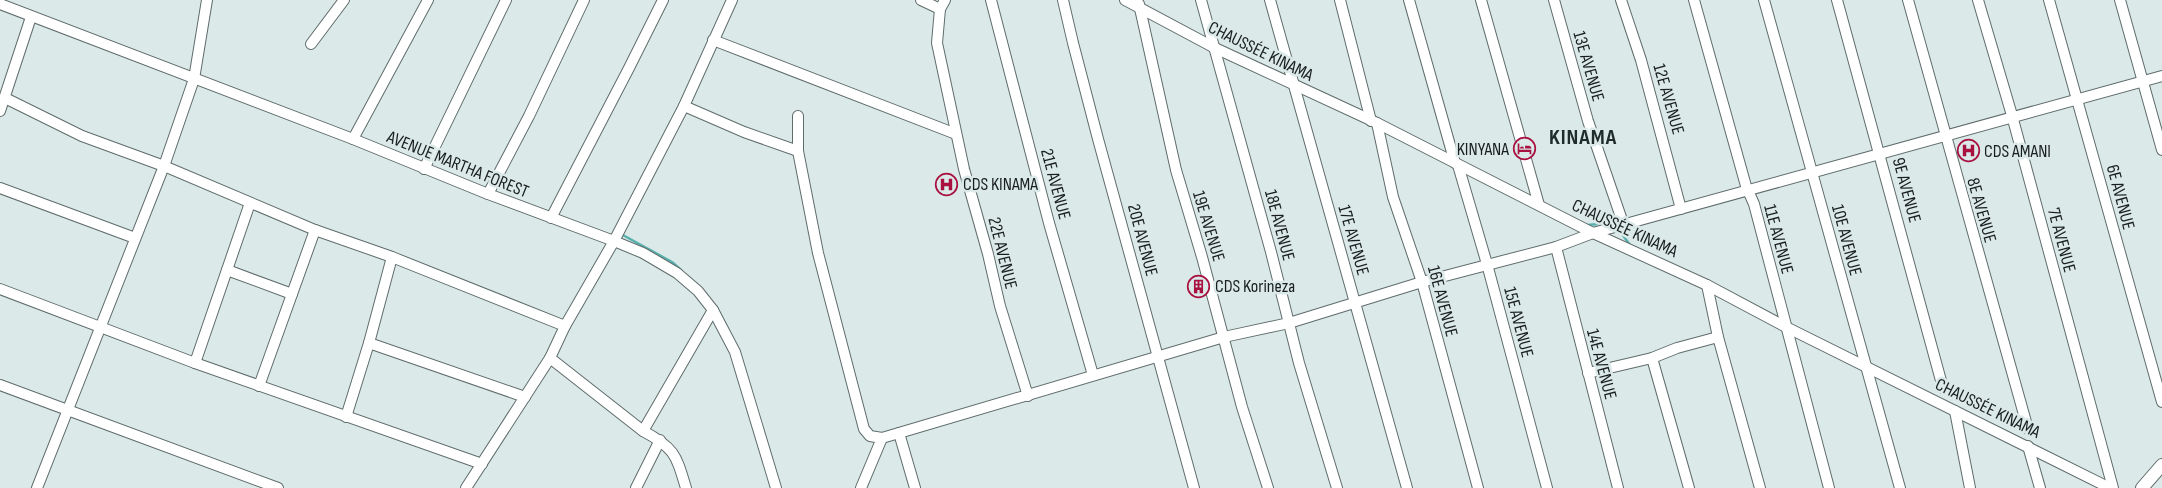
<svg xmlns="http://www.w3.org/2000/svg" width="2162" height="488" font-family="'Sofia Sans Condensed',sans-serif">
<style>
.lines{fill:none;stroke-linecap:round;stroke-linejoin:round}
.stream{stroke:#59b1ae;stroke-width:2.5}
.minor-casing{stroke:#5f6c6b;stroke-width:12}
.major-casing{stroke:#5f6c6b;stroke-width:14}
.minor{stroke:#fff;stroke-width:10}
.major{stroke:#fff;stroke-width:12}
.labels{text-anchor:middle;stroke-width:5;stroke-linejoin:round;paint-order:stroke}
.street-label{font-size:18px;fill:#191e1e;stroke:#dbeae9}
.poi-label{font-size:18px;fill:#191e1e;stroke:#dbeae9;text-anchor:start}
.district-label{font-size:22px;font-weight:bold;letter-spacing:1px;fill:#202c2b;stroke:#dbeae9}
</style>
<rect width="100%" height="100%" fill="#dbeae9"/>
<g class="lines">
<g class="stream">
<path d="M 1587,225 L 1611,223"/>
<path d="M 621,234 L 672,262 L 681,270"/>
<path d="M 1622,234 L 1630,245"/>
<path d="M 718,310 L 727,327"/>
</g>
<defs>
<g id="minor">
<path d="M 921,0 L 940,9"/>
<path d="M 945,0 L 940,9 L 937,43 L 964,169 L 988,254 L 1000,306 L 1028,396"/>
<path d="M 991,0 L 1049,223 L 1093,375"/>
<path d="M 1063,0 L 1073,43 L 1098,139 L 1194,488"/>
<path d="M 1125,0 L 1215,48 L 1377,123 L 1593,233 L 1707,285 L 1786,327 L 2110,488"/>
<path d="M 1201,0 L 1271,252 L 1299,363 L 1337,488"/>
<path d="M 1270,0 L 1407,488"/>
<path d="M 1340,0 L 1371,121"/>
<path d="M 1409,0 L 1455,163"/>
<path d="M 1481,0 L 1539,205"/>
<path d="M 1554,0 L 1588,121 L 1624,226"/>
<path d="M 1621,0 L 1641,60 L 1681,209"/>
<path d="M 1694,0 L 1746,186 L 1754,204 L 1829,488"/>
<path d="M 1764,0 L 1900,488"/>
<path d="M 1837,0 L 1943,388"/>
<path d="M 1908,0 L 2028,429"/>
<path d="M 1978,0 L 2011,112 L 2113,488"/>
<path d="M 2049,0 L 2162,402"/>
<path d="M 2120,0 L 2162,150"/>
<path d="M 0,4 L 353,139 L 488,194 L 614,241 L 643,253 L 677,273 L 698,291 L 713,310 L 735,352 L 776,488"/>
<path d="M 1139,4 L 1176,170 L 1202,257 L 1242,407 L 1268,488"/>
<path d="M 713,40 L 956,134"/>
<path d="M 311,44 L 344,0"/>
<path d="M 5,98 L 82,136 L 164,166 L 315,230 L 392,257 L 565,326"/>
<path d="M 684,106 L 744,132 L 798,151"/>
<path d="M 0,111 L 31,17"/>
<path d="M 798,116 L 798,151 L 818,253 L 864,429 L 870,436 L 882,438 L 1224,337 L 1289,323 L 1422,282 L 1556,247 L 1593,233 L 2162,76"/>
<path d="M 1377,123 L 1393,197 L 1422,282 L 1478,488"/>
<path d="M 353,139 L 428,0"/>
<path d="M 1458,165 L 1487,264 L 1547,488"/>
<path d="M 424,169 L 506,0"/>
<path d="M 0,188 L 135,238"/>
<path d="M 488,194 L 529,116 L 584,0"/>
<path d="M 551,218 L 629,68 L 663,0"/>
<path d="M 1556,247 L 1618,488"/>
<path d="M 227,270 L 292,294"/>
<path d="M 1707,285 L 1718,337 L 1760,488"/>
<path d="M 0,289 L 195,363 L 482,464"/>
<path d="M 369,343 L 525,397"/>
<path d="M 550,358 L 643,431 C 675,448 676,455 686,488"/>
<path d="M 1652,358 L 1689,488"/>
<path d="M 195,363 L 250,203"/>
<path d="M 1588,373 L 1652,358 L 1677,348 L 1718,337"/>
<path d="M 0,385 L 278,488"/>
<path d="M 259,386 L 315,230"/>
<path d="M 1955,411 L 1970,488"/>
<path d="M 346,417 L 369,343 L 392,257"/>
<path d="M 643,431 L 713,310"/>
<path d="M 899,433 L 915,488"/>
<path d="M 2028,446 L 2040,488"/>
<path d="M 37,488 L 164,166 L 194,79 L 207,0"/>
<path d="M 466,488 L 550,358 L 565,326 L 614,241 L 684,106 L 732,0"/>
<path d="M 636,488 L 660,440"/>
<path d="M 861,488 L 882,438"/>
</g>
<path id="major" d="M 2142,488 L 2162,465"/>
</defs>
<use href="#minor" class="minor-casing"/>
<use href="#major" class="major-casing"/>
<use href="#minor" class="minor"/>
<use href="#major" class="major"/>
</g>
<defs>
<symbol id="hotel-ring" viewBox="-11 -11 22 22"><circle r="9.5" fill="#dbeae9" stroke="#a81140" stroke-width="1.5"/><path d="M-6-4.5h1.5V1H6V5H4.5V3h-9V5H-6ZM-4 0a1.8 1.8 0 1 1 3.6 0ZM.5 0V-2.5h3Q6-2.5 6 0Z" fill="#a81140"/></symbol>
<symbol id="hospital-ring" viewBox="-11 -11 22 22"><circle r="9.5" fill="#dbeae9" stroke="#a81140" stroke-width="1.5"/><path d="M-5-5h3v3.5h4V-5h3V5h-3V1.5h-4V5h-3Z" fill="#a81140"/></symbol>
<symbol id="building-ring" viewBox="-11 -11 22 22"><circle r="9.5" fill="#dbeae9" stroke="#a81140" stroke-width="1.5"/><path d="M-4-6H4V6H1V3H-1V6H-4ZM-2.5-4.3h1.7v1.8h-1.7ZM.8-4.3h1.7v1.8H.8ZM-2.5-1h1.7V.8h-1.7ZM.8-1h1.7V.8H.8Z" fill="#a81140"/></symbol>
</defs>
<g fill-rule="evenodd">
<use href="#hotel-ring" x="1512" y="136" width="25" height="25"/>
<use href="#hospital-ring" x="1956" y="138" width="25" height="25"/>
<use href="#hospital-ring" x="934" y="172" width="25" height="25"/>
<use href="#building-ring" x="1186" y="274" width="25" height="25"/>
</g>
<g class="labels">
<g class="street-label">
<text transform="translate(1261 51) rotate(26)" y="6">CHAUSSÉE KINAMA</text>
<text transform="translate(1589 66) rotate(74)" y="6">13E AVENUE</text>
<text transform="translate(1669 99) rotate(74)" y="6">12E AVENUE</text>
<text transform="translate(458 164) rotate(22)" y="6">AVENUE MARTHA FOREST</text>
<text transform="translate(1056 184) rotate(75)" y="6">21E AVENUE</text>
<text transform="translate(1907 190) rotate(75)" y="6">9E AVENUE</text>
<text transform="translate(2121 197) rotate(75)" y="6">6E AVENUE</text>
<text transform="translate(1982 210) rotate(74)" y="6">8E AVENUE</text>
<text transform="translate(1280 225) rotate(75)" y="6">18E AVENUE</text>
<text transform="translate(1209 226) rotate(73)" y="6">19E AVENUE</text>
<text transform="translate(1625 228) rotate(25)" y="6">CHAUSSÉE KINAMA</text>
<text transform="translate(1779 239) rotate(75)" y="6">11E AVENUE</text>
<text transform="translate(1143 240) rotate(75)" y="6">20E AVENUE</text>
<text transform="translate(1354 240) rotate(74)" y="6">17E AVENUE</text>
<text transform="translate(1847 240) rotate(75)" y="6">10E AVENUE</text>
<text transform="translate(2062 240) rotate(75)" y="6">7E AVENUE</text>
<text transform="translate(1003 253) rotate(76)" y="6">22E AVENUE</text>
<text transform="translate(1443 301) rotate(75)" y="6">16E AVENUE</text>
<text transform="translate(1519 322) rotate(75)" y="6">15E AVENUE</text>
<text transform="translate(1602 364) rotate(75)" y="6">14E AVENUE</text>
<text transform="translate(1988 408) rotate(26)" y="6">CHAUSSÉE KINAMA</text>
</g>
<g class="poi-label">
<text x="1509" y="155" text-anchor="end">KINYANA</text>
<text x="1984" y="157">CDS AMANI</text>
<text x="963" y="190">CDS KINAMA</text>
<text x="1215" y="292">CDS Korineza</text>
</g>
<g class="district-label">
<text x="1583" y="144">KINAMA</text>
</g>
</g>
</svg>
